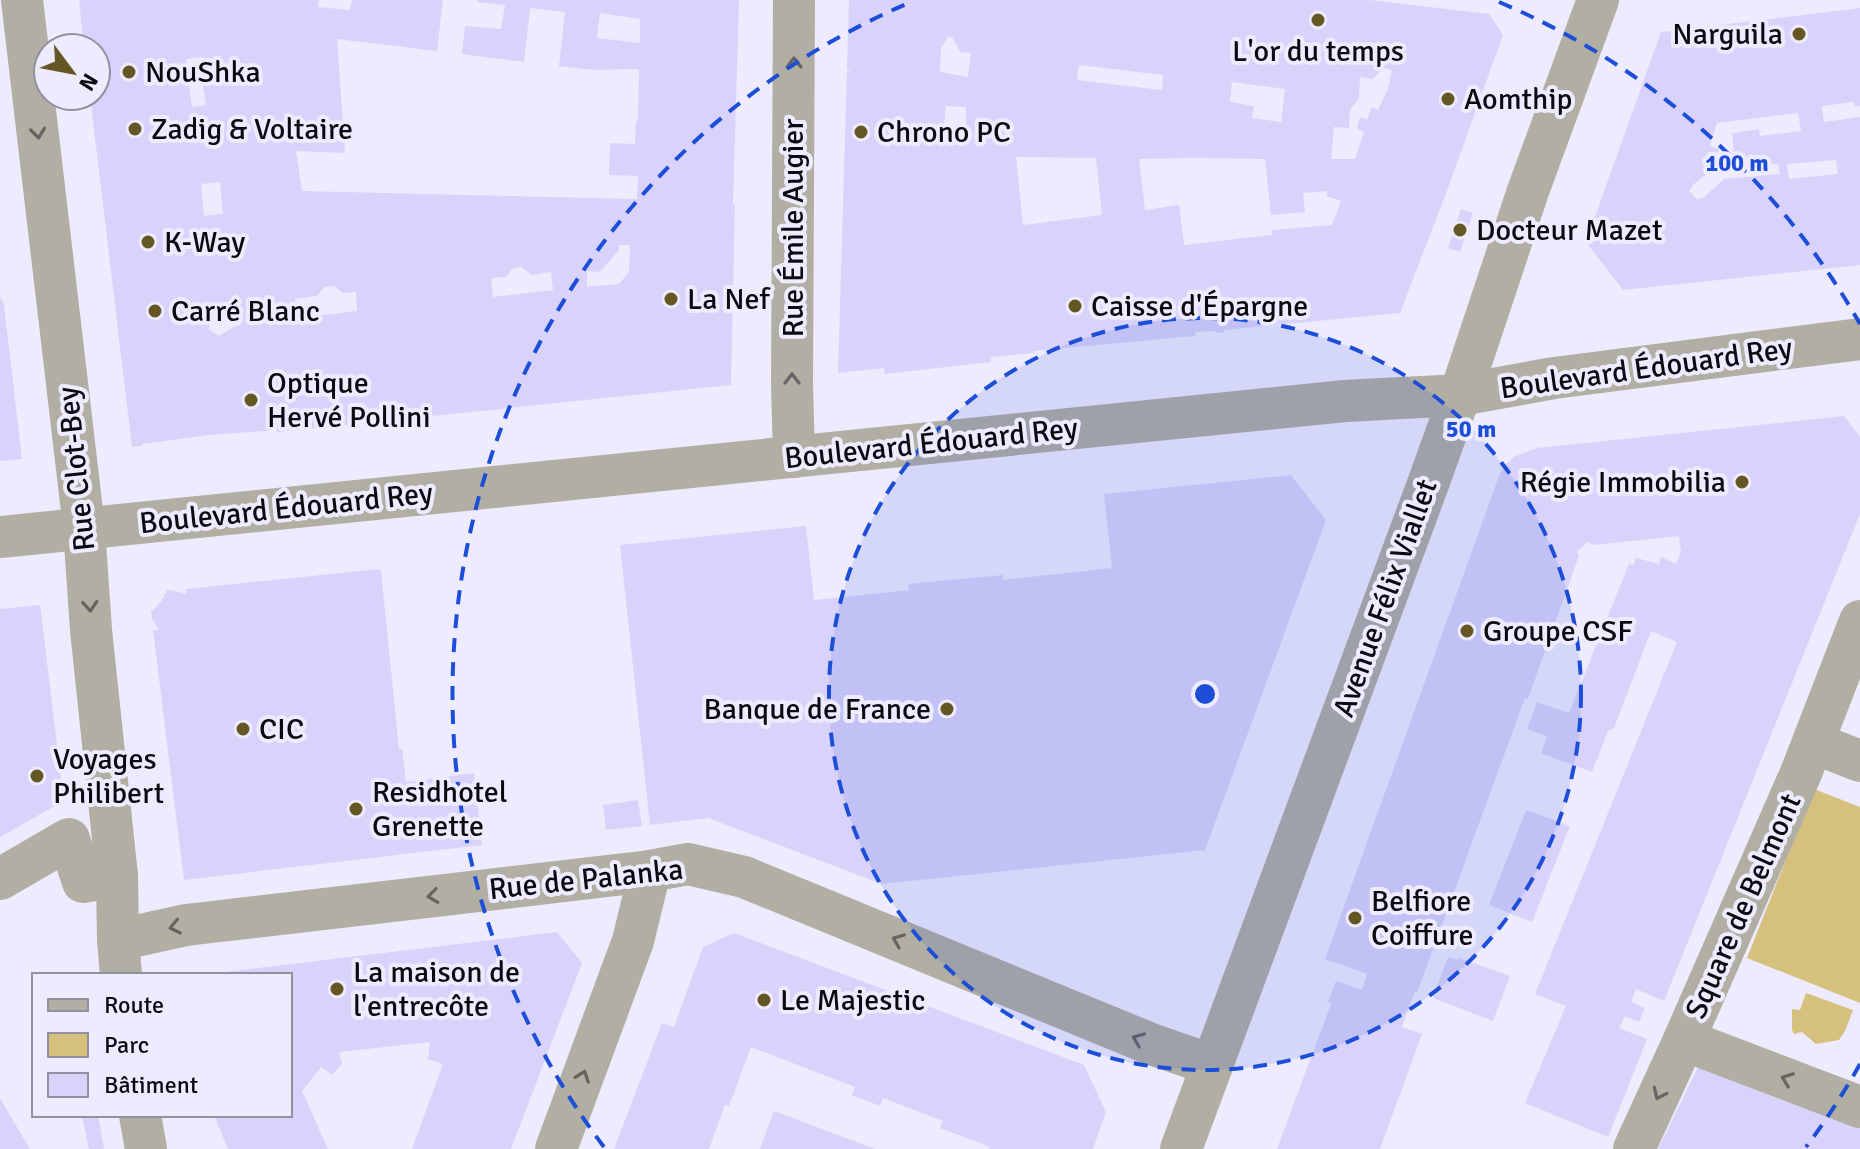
<svg xmlns="http://www.w3.org/2000/svg" width="1860" height="1149" font-family="Signika,sans-serif">
<style>
.green{fill:#d5c17d}
.building{fill:#d9d2fa;fill-rule:evenodd}
.lines{fill:none;stroke-linecap:round;stroke-linejoin:round}
.street{stroke:#b1aea4;stroke-width:42}
.oneway{stroke:#666462}
.ring{fill:none;stroke:#1d4ed8;stroke-width:4;stroke-dasharray:14 10}
.poi-dot{fill:#655724;stroke:#eeebfe;stroke-width:3}
.labels{text-anchor:middle;stroke-width:8;stroke-linejoin:round;paint-order:stroke}
.poi-label{font-size:30px;fill:#0b0a11;stroke:#eeebfe;text-anchor:start}
.street-label{font-size:30px;fill:#0b0a11;stroke:#eeebfe}
.centre{fill:#1d4ed8;stroke:#eeebfe;stroke-width:4}
.ring-label{font-size:24px;text-anchor:middle;font-weight:bold;fill:#1d4ed8;stroke:#eeebfe;stroke-width:8;stroke-linejoin:round;paint-order:stroke}
</style>
<rect width="100%" height="100%" fill="#eeebfe"/>
<g class="green">
<path d="M 1814,789 L 1860,807 L 1860,1003 L 1747,958 Z"/>
<path d="M 1806,993 L 1853,1010 L 1845,1031 L 1839,1040 L 1816,1044 L 1802,1032 L 1794,1034 L 1792,1030 L 1792,1009 L 1800,1010 Z"/>
</g>
<g class="building">
<path d="M 79,0 L 319,0 L 318,7 L 350,10 L 352,0 L 443,0 L 437,51 L 337,39 L 345,153 L 296,151 L 302,191 L 637,199 L 638,176 L 609,175 L 610,143 L 635,144 L 636,121 L 638,121 L 639,69 L 593,70 L 559,66 L 565,12 L 530,8 L 524,62 L 462,54 L 465,26 L 501,29 L 505,5 L 477,2 L 477,0 L 739,0 L 733,204 L 735,204 L 731,385 L 277,432 L 276,430 L 209,435 L 142,444 L 142,446 L 132,447 L 90,96 L 96,96 L 96,48 L 84,48 ZM 600,13 L 640,19 L 640,43 L 597,38 ZM 202,57 L 205,73 L 201,73 L 206,105 L 192,107 L 186,59 ZM 220,182 L 223,214 L 204,216 L 201,184 ZM 619,245 L 630,245 L 629,272 L 619,284 L 587,287 L 587,271 L 600,272 L 619,250 ZM 521,267 L 532,275 L 551,272 L 553,290 L 493,297 L 491,278 L 506,277 L 513,268 ZM 334,286 L 343,293 L 356,292 L 357,311 L 297,318 L 295,299 L 317,296 L 324,287 ZM 238,303 L 241,325 L 235,326 L 219,336 L 208,329 L 218,305 Z"/>
<path d="M 849,0 L 1370,0 L 1489,14 L 1503,35 L 1448,188 L 1400,313 L 1224,330 L 1223,333 L 1216,333 L 1214,331 L 1196,332 L 1195,336 L 1033,351 L 1034,353 L 990,357 L 991,362 L 885,374 L 884,368 L 838,373 L 847,71 L 850,71 L 847,68 ZM 948,37 L 952,37 L 960,52 L 971,53 L 968,77 L 940,72 L 941,48 ZM 1079,65 L 1163,75 L 1162,90 L 1077,80 ZM 1383,68 L 1392,70 L 1388,89 L 1378,110 L 1372,107 L 1367,120 L 1360,117 L 1357,129 L 1364,132 L 1355,159 L 1331,159 L 1334,127 L 1349,128 L 1350,110 L 1359,98 L 1360,77 L 1373,79 ZM 1232,82 L 1285,89 L 1281,122 L 1252,118 L 1254,106 L 1230,102 ZM 946,106 L 966,107 L 966,133 L 951,132 L 951,125 L 944,124 ZM 1016,157 L 1096,158 L 1102,215 L 1023,225 ZM 1192,158 L 1265,159 L 1271,215 L 1305,212 L 1303,193 L 1328,191 L 1326,196 L 1341,201 L 1332,225 L 1272,230 L 1272,235 L 1184,245 L 1179,205 L 1145,210 L 1139,159 Z"/>
<path d="M 1860,8 L 1860,106 L 1855,106 L 1854,102 L 1822,106 L 1824,122 L 1860,117 L 1860,265 L 1623,290 L 1586,242 L 1661,32 ZM 1798,113 L 1801,131 L 1760,136 L 1759,129 L 1732,133 L 1735,162 L 1745,162 L 1764,165 L 1778,164 L 1780,174 L 1724,179 L 1703,198 L 1697,199 L 1689,191 L 1694,184 L 1712,170 L 1719,149 L 1710,146 L 1717,123 ZM 1836,160 L 1838,174 L 1789,179 L 1787,164 Z"/>
<path d="M 1461,209 L 1473,213 L 1460,252 L 1448,248 Z"/>
<path d="M 0,296 L 4,305 L 22,459 L 0,461 Z"/>
<path d="M 1844,416 L 1860,437 L 1860,514 L 1664,1001 L 1636,989 L 1631,1002 L 1645,1008 L 1639,1022 L 1625,1016 L 1619,1028 L 1647,1039 L 1608,1137 L 1525,1103 L 1566,1006 L 1535,994 L 1677,642 L 1651,631 L 1614,728 L 1608,731 L 1592,772 L 1541,753 L 1547,736 L 1527,729 L 1537,702 L 1569,713 L 1629,564 L 1633,565 L 1636,558 L 1659,564 L 1661,557 L 1676,564 L 1681,552 L 1679,536 L 1594,545 L 1588,542 L 1577,551 L 1579,556 L 1528,699 L 1525,698 L 1417,993 L 1415,991 L 1402,1027 L 1422,1034 L 1380,1149 L 1277,1149 L 1331,1004 L 1328,1002 L 1336,981 L 1362,990 L 1367,974 L 1325,959 L 1499,476 L 1505,465 L 1514,457 L 1537,448 Z"/>
<path d="M 1291,475 L 1326,520 L 1205,850 L 882,884 L 708,818 L 650,825 L 620,545 L 806,526 L 814,600 L 909,590 L 908,584 L 1003,575 L 1003,580 L 1112,568 L 1104,494 Z"/>
<path d="M 379,569 L 381,571 L 399,749 L 402,749 L 406,782 L 474,773 L 482,845 L 184,880 L 153,630 L 159,630 L 152,619 L 151,610 L 154,610 L 165,596 L 163,594 L 166,594 L 166,591 L 171,590 L 186,594 L 186,589 Z"/>
<path d="M 40,605 L 64,801 L 0,837 L 0,609 Z"/>
<path d="M 638,800 L 642,826 L 606,830 L 603,805 Z"/>
<path d="M 1526,810 L 1570,826 L 1532,922 L 1489,905 Z"/>
<path d="M 557,932 L 582,963 L 511,1149 L 412,1149 L 443,1064 L 428,1059 L 430,1042 L 339,1052 L 342,1064 L 332,1075 L 321,1067 L 302,1091 L 328,1149 L 228,1149 L 214,1115 L 290,1115 L 290,975 L 216,975 L 216,973 Z"/>
<path d="M 734,933 L 1084,1065 L 1106,1112 L 1093,1149 L 989,1149 L 990,1147 L 940,1128 L 943,1121 L 883,1098 L 880,1106 L 852,1095 L 855,1087 L 751,1047 L 729,1106 L 725,1105 L 709,1149 L 614,1149 L 662,1023 L 674,1027 L 703,947 Z"/>
<path d="M 1448,957 L 1458,960 L 1459,958 L 1510,976 L 1493,1021 L 1433,998 Z"/>
<path d="M 1702,1059 L 1860,1127 L 1860,1149 L 1658,1149 Z"/>
<path d="M 0,1098 L 5,1107 L 30,1149 L 0,1149 Z"/>
<path d="M 774,1111 L 875,1149 L 760,1149 Z"/>
<path d="M 98,1115 L 104,1149 L 89,1149 L 82,1116 Z"/>
</g>
<g class="lines">
<g class="street">
<path d="M 22,0 L 84,528 L 91,630 L 117,876 L 118,940 L 121,975"/>
<path d="M 794,457 L 792,384 L 794,0"/>
<path d="M 0,537 L 1345,401 L 1460,395 L 1554,378 L 1860,339"/>
<path d="M 1814,743 L 1860,761"/>
<path d="M 0,879 L 69,839 L 83,882 L 117,876"/>
<path d="M 118,940 L 186,925 L 650,871 L 688,864 L 744,877 L 1151,1044 L 1212,1065"/>
<path d="M 1684,1040 L 1860,1107"/>
<path d="M 140,1115 L 146,1149"/>
<path d="M 556,1149 L 633,941 L 650,871"/>
<path d="M 1181,1149 L 1428,484 L 1460,395 L 1528,191 L 1598,0"/>
<path d="M 1634,1149 L 1684,1040 L 1801,773 L 1860,621"/>
</g>
</g>
<defs><path id="oneway-chevron" d="M-2-3.5L2.5 0L-2 3.5" fill="none" stroke-width="1.6" stroke-linecap="round" stroke-linejoin="round" transform="scale(2)"/></defs>
<g class="oneway">
<use href="#oneway-chevron" transform="translate(794 63) rotate(-90)"/>
<use href="#oneway-chevron" transform="translate(38 133) rotate(83)"/>
<use href="#oneway-chevron" transform="translate(792 379) rotate(-90)"/>
<use href="#oneway-chevron" transform="translate(90 606) rotate(86)"/>
<use href="#oneway-chevron" transform="translate(433 896) rotate(173)"/>
<use href="#oneway-chevron" transform="translate(175 927) rotate(168)"/>
<use href="#oneway-chevron" transform="translate(898 940) rotate(-158)"/>
<use href="#oneway-chevron" transform="translate(1138 1039) rotate(-158)"/>
<use href="#oneway-chevron" transform="translate(583 1076) rotate(-70)"/>
<use href="#oneway-chevron" transform="translate(1787 1079) rotate(-159)"/>
<use href="#oneway-chevron" transform="translate(1659 1094) rotate(115)"/>
</g>
<circle cx="1205" cy="694" r="376" fill="#1d4ed8" fill-opacity=".12"/>
<g class="ring">
<circle cx="1205" cy="694" r="376"/>
<path d="M1860 1064A752 752 0 0 1 1806 1147M604 1147A752 752 0 0 1 911 2M1499 2A752 752 0 0 1 1860 324"/>
</g>
<g class="poi-dot">
<circle cx="1318" cy="20" r="8"/>
<circle cx="1799" cy="34" r="8"/>
<circle cx="129" cy="72" r="8"/>
<circle cx="1448" cy="99" r="8"/>
<circle cx="135" cy="129" r="8"/>
<circle cx="861" cy="132" r="8"/>
<circle cx="1460" cy="230" r="8"/>
<circle cx="148" cy="242" r="8"/>
<circle cx="671" cy="299" r="8"/>
<circle cx="1075" cy="306" r="8"/>
<circle cx="155" cy="311" r="8"/>
<circle cx="251" cy="400" r="8"/>
<circle cx="1742" cy="482" r="8"/>
<circle cx="1467" cy="631" r="8"/>
<circle cx="947" cy="709" r="8"/>
<circle cx="243" cy="729" r="8"/>
<circle cx="37" cy="776" r="8"/>
<circle cx="356" cy="809" r="8"/>
<circle cx="1355" cy="918" r="8"/>
<circle cx="337" cy="989" r="8"/>
<circle cx="764" cy="1000" r="8"/>
</g>
<g class="labels">
<g class="poi-label">
<text x="1783" y="44" text-anchor="end">Narguila</text>
<text x="1318" y="61" text-anchor="middle">L'or du temps</text>
<text x="145" y="82">NouShka</text>
<text x="1464" y="109">Aomthip</text>
<text x="151" y="139">Zadig &amp; Voltaire</text>
<text x="877" y="142">Chrono PC</text>
<text x="1476" y="240">Docteur Mazet</text>
<text x="164" y="252">K-Way</text>
<text x="687" y="309">La Nef</text>
<text x="1091" y="316">Caisse d'Épargne</text>
<text x="171" y="321">Carré Blanc</text>
<text x="267" y="393">Optique<tspan x="267" dy="34">Hervé Pollini</tspan></text>
<text x="1726" y="492" text-anchor="end">Régie Immobilia</text>
<text x="1483" y="641">Groupe CSF</text>
<text x="931" y="719" text-anchor="end">Banque de France</text>
<text x="259" y="739">CIC</text>
<text x="53" y="769">Voyages<tspan x="53" dy="34">Philibert</tspan></text>
<text x="372" y="802">Residhotel<tspan x="372" dy="34">Grenette</tspan></text>
<text x="1371" y="911">Belfiore<tspan x="1371" dy="34">Coiffure</tspan></text>
<text x="353" y="982">La maison de<tspan x="353" dy="34">l'entrecôte</tspan></text>
<text x="780" y="1010">Le Majestic</text>
</g>
<g class="street-label">
<text transform="translate(793 228) rotate(-90)" y="10">Rue Émile Augier</text>
<text transform="translate(1646 368) rotate(-8)" y="10">Boulevard Édouard Rey</text>
<text transform="translate(931 443) rotate(-6)" y="10">Boulevard Édouard Rey</text>
<text transform="translate(76 469) rotate(-96)" y="10">Rue Clot-Bey</text>
<text transform="translate(286 508) rotate(-6)" y="10">Boulevard Édouard Rey</text>
<text transform="translate(1385 598) rotate(-70)" y="10">Avenue Félix Viallet</text>
<text transform="translate(586 879) rotate(-6)" y="10">Rue de Palanka</text>
<text transform="translate(1743 906) rotate(-66)" y="10">Square de Belmont</text>
</g>
</g>
<circle cx="1205" cy="694" r="12" class="centre"/>
<g class="ring-label">
<text x="1737" y="171">100 m</text>
<text x="1471" y="437">50 m</text>
</g>
<rect x="32" y="973" width="260" height="144" fill="#eeebfe" stroke="#93919f" stroke-width="2"/>
<rect x="48" y="999" width="40" height="12" fill="#b1aea4" stroke="#93919f" stroke-width="2"/>
<text x="104" y="1013" font-size="24" fill="#0b0a11">Route</text>
<rect x="48" y="1033" width="40" height="24" fill="#d5c17d" stroke="#93919f" stroke-width="2"/>
<text x="104" y="1053" font-size="24" fill="#0b0a11">Parc</text>
<rect x="48" y="1073" width="40" height="24" fill="#d9d2fa" stroke="#93919f" stroke-width="2"/>
<text x="104" y="1093" font-size="24" fill="#0b0a11">Bâtiment</text>
<g transform="translate(72 72) rotate(122)"><circle r="38" fill="#eeebfe" stroke="#93919f" stroke-width="2"/>
<path d="M0-6L14 30L0 20L-14 30Z" fill="#655724"/>
<text y="-12" font-size="22" font-weight="bold" text-anchor="middle" fill="#0b0a11">N</text>
</g>
</svg>
